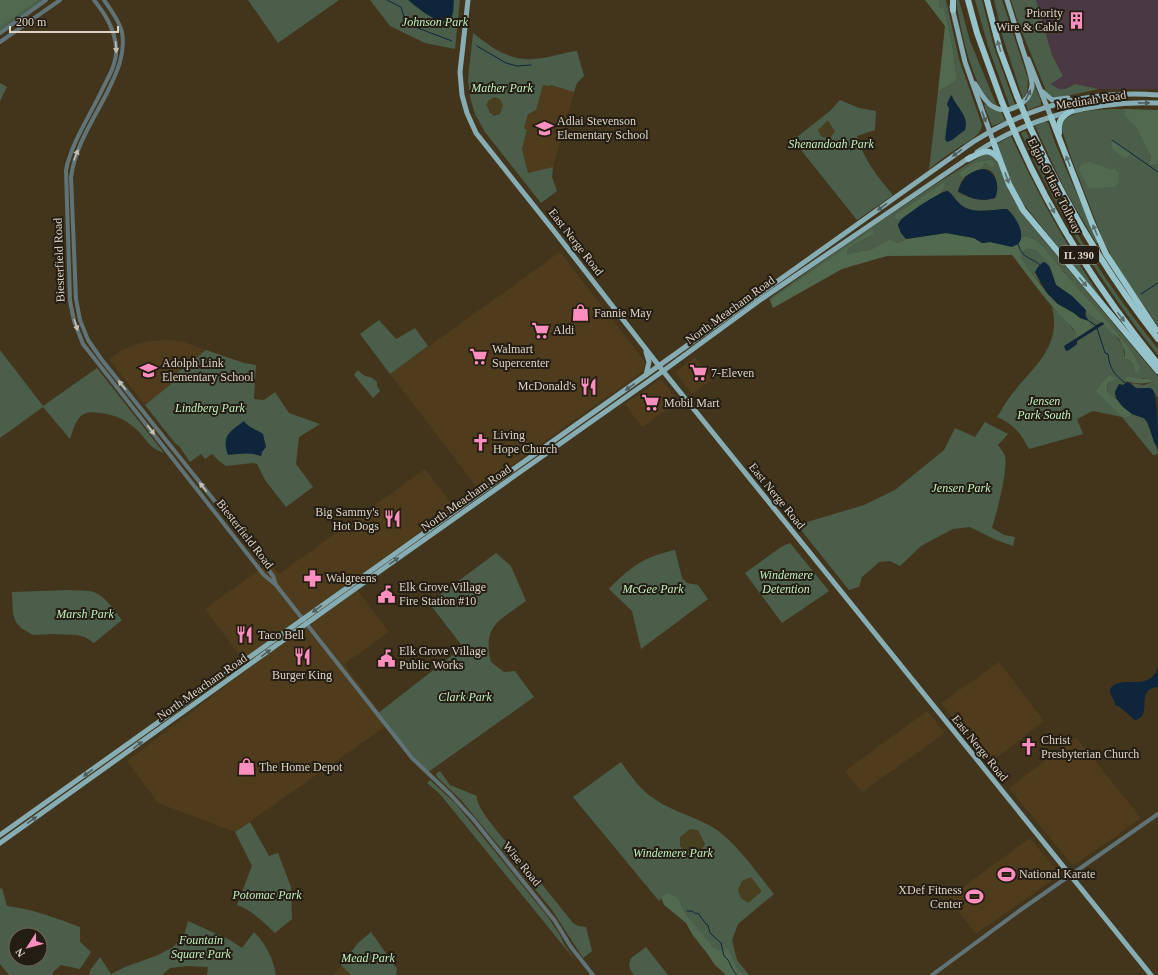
<svg xmlns="http://www.w3.org/2000/svg" width="1158" height="975" font-family="Georgia,serif">
<style>
.built{fill:#4e3c1c}
.industrial{fill:#4a3943}
.green{fill:#4b5e4a;fill-rule:evenodd}
.forest{fill:#50694f}
.sand{fill:#473f1e}
.water{fill:#0e253b}
.lines{fill:none;stroke-linecap:round;stroke-linejoin:round}
.stream{stroke:#0e253b;stroke-width:1}
.minor{stroke:#607376;stroke-width:4}
.major{stroke:#86adb4;stroke-width:5}
.highway{stroke:#95c4cc;stroke-width:6}
.highway-bridge{stroke:#95c4cc;stroke-width:6}
.oneway{fill:#5c7070}
.oneway2{fill:#c3c0b5}
.oneway3{fill:#505e5b}
.labels{text-anchor:middle;stroke-width:4;stroke-linejoin:round;paint-order:stroke}
.shield{fill:#241d13;stroke:#a59c90;stroke-width:1}
.shield-label{font-size:11px;font-weight:bold;fill:#dcd3c5}
.poi-label{font-size:12px;fill:#dcd3c5;stroke:#241d13;text-anchor:start}
.park-label{font-size:12px;font-style:italic;fill:#c0efbf;stroke:#241d13}
.street-label{font-size:12px;fill:#dcd3c5;stroke:#241d13}
</style>
<rect width="100%" height="100%" fill="#43351c"/>
<g class="built">
<path d="M 543,84 L 550,86 L 551,85 L 574,92 L 553,167 L 528,173 L 522,149 L 527,130 L 524,129 L 528,114 Z"/>
<path d="M 560,252 L 645,362 L 644,371 L 574,420 L 479,490 L 390,374 Z"/>
<path d="M 169,340 L 183,342 L 206,350 L 168,380 L 171,384 L 145,405 L 109,359 L 119,352 L 136,344 L 150,341 Z"/>
<path d="M 695,357 L 712,380 L 692,394 L 675,372 Z"/>
<path d="M 661,379 L 681,405 L 670,407 L 642,427 L 625,404 Z"/>
<path d="M 425,469 L 454,507 L 351,582 L 389,632 L 344,664 L 389,724 L 235,832 L 158,803 L 127,761 L 249,668 L 205,609 L 269,563 L 279,574 Z"/>
<path d="M 999,662 L 1044,721 L 989,764 L 941,703 Z"/>
<path d="M 927,711 L 945,733 L 862,792 L 845,771 Z"/>
<path d="M 1076,737 L 1141,818 L 1073,866 L 1009,788 Z"/>
<path d="M 1030,838 L 1056,870 L 1055,878 L 976,934 L 948,898 Z"/>
<path d="M 341,965 L 351,975 L 334,975 Z"/>
</g>
<path class="industrial" d="M 1036,0 L 1158,0 L 1158,89 L 1099,89 L 1075,84 L 1066,90 L 1062,91 L 1056,88 L 1051,84 L 1063,76 L 1052,55 Z"/>
<g class="green">
<path d="M 0,0 L 43,0 L 0,31 Z"/>
<path d="M 248,0 L 339,0 L 278,43 Z"/>
<path d="M 370,0 L 460,0 L 455,49 L 425,43 L 390,26 Z"/>
<path d="M 939,0 L 946,0 L 959,59 L 982,125 C 981,137 964,143 955,150 C 946,155 937,163 929,169 L 938,92 L 957,80 L 952,44 L 944,9 L 940,8 Z"/>
<path d="M 956,0 L 959,0 L 970,41 L 997,106 C 972,92 960,27 956,0 Z"/>
<path d="M 975,0 L 982,0 L 994,47 L 1015,105 L 1010,107 L 988,46 Z"/>
<path d="M 994,0 L 1002,0 L 1028,79 L 1027,91 L 1023,99 L 1003,38 Z"/>
<path d="M 1011,0 L 1036,0 L 1052,55 L 1063,76 L 1051,84 C 1061,92 1065,90 1075,84 L 1099,89 L 1058,98 L 1050,96 L 1047,93 L 1019,25 Z"/>
<path d="M 473,33 C 496,51 513,63 543,58 C 555,56 565,52 577,51 L 584,76 L 577,83 L 574,92 L 551,85 L 550,86 L 543,85 L 536,110 L 528,114 L 524,128 L 527,130 L 522,149 L 528,173 L 553,167 L 552,177 L 557,191 L 541,203 L 485,132 L 475,114 L 470,97 L 468,79 Z"/>
<path d="M 0,83 L 7,87 L 0,101 Z"/>
<path d="M 1034,84 L 1041,101 L 1041,105 L 1028,110 L 1026,104 L 1032,94 Z"/>
<path d="M 840,100 L 859,108 L 876,111 L 875,130 L 857,136 C 864,160 877,176 893,195 L 857,220 L 793,140 L 830,111 Z"/>
<path d="M 985,104 L 1001,111 L 1005,121 L 992,126 L 984,105 Z"/>
<path d="M 1125,109 L 1125,116 L 1139,129 L 1145,146 L 1151,156 L 1148,164 L 1158,164 L 1158,326 L 1115,263 L 1103,240 L 1072,160 L 1061,127 C 1063,108 1111,109 1125,109 Z"/>
<path d="M 1046,121 L 1046,123 L 1048,122 L 1055,143 L 1098,243 L 1096,243 L 1065,190 L 1035,126 Z"/>
<path d="M 1026,131 C 1058,210 1105,283 1158,349 L 1158,355 C 1103,287 1058,213 1021,133 Z"/>
<path d="M 1011,136 C 1038,195 1069,251 1106,305 L 1105,305 L 1021,201 L 1010,179 L 997,144 Z"/>
<path d="M 984,154 L 991,155 L 997,160 L 1009,191 L 1022,214 L 1158,377 L 1158,398 C 1148,383 1152,391 1136,388 L 1130,383 L 1144,385 L 1153,382 L 1150,378 L 1146,379 L 1142,378 L 1141,379 L 1124,378 L 1125,381 L 1127,382 L 1123,385 L 1119,384 L 1115,392 L 1116,398 C 1108,396 1106,390 1108,383 L 1116,379 L 1109,375 C 1103,380 1100,386 1095,391 L 1122,416 L 1130,417 L 1132,414 C 1137,416 1141,417 1145,419 C 1147,421 1158,450 1158,453 L 1156,455 L 1153,455 L 1122,417 L 1093,411 L 1077,419 L 1083,434 L 1029,449 C 1022,434 1012,423 997,417 C 1001,412 1003,406 1007,401 C 1028,370 1063,350 1052,307 L 1070,324 L 1072,329 L 1076,332 L 1076,339 L 1065,346 L 1066,351 L 1069,350 L 1077,344 L 1077,341 L 1104,324 C 1113,336 1126,341 1124,359 L 1129,360 L 1134,365 L 1133,369 L 1135,372 L 1138,372 L 1141,368 L 1134,355 L 1128,346 L 1098,310 L 1062,270 L 1044,247 L 1036,240 L 1026,236 L 1021,238 C 1020,227 1016,217 1007,209 C 993,209 973,215 961,205 C 956,201 953,195 948,191 L 942,192 L 944,188 L 944,182 L 893,216 L 898,221 L 903,218 L 898,225 L 901,233 L 906,239 L 897,243 L 890,239 L 870,250 L 854,252 L 847,255 L 847,250 L 855,244 L 873,235 L 873,230 L 770,300 L 769,299 L 848,243 L 939,182 ZM 992,159 L 995,165 L 992,168 L 985,163 L 983,167 L 975,170 C 980,170 986,168 991,171 C 998,177 998,191 995,198 C 981,202 971,199 958,192 L 961,182 L 966,176 L 962,178 L 958,173 L 976,162 Z"/>
<path d="M 1028,249 L 1035,250 C 1041,255 1051,261 1051,270 L 1049,266 L 1035,272 L 1041,284 L 1028,268 L 1021,257 L 1022,252 Z"/>
<path d="M 1086,311 L 1102,322 L 1092,328 L 1093,326 C 1088,323 1085,317 1086,311 Z"/>
<path d="M 379,320 L 396,339 L 398,338 L 415,328 L 428,346 L 390,374 L 360,334 Z"/>
<path d="M 0,350 L 43,406 L 97,368 L 164,453 C 147,447 148,440 136,429 C 125,419 115,415 100,413 C 78,409 76,422 70,439 L 43,407 L 0,438 Z"/>
<path d="M 206,350 L 244,363 L 256,365 L 254,399 L 264,400 L 275,392 L 289,413 L 320,424 L 299,437 L 296,464 L 313,487 L 286,507 L 265,480 L 257,464 L 253,463 L 226,466 L 219,461 L 212,454 L 205,459 L 201,454 L 190,462 L 179,446 L 175,443 L 145,405 L 171,384 L 168,380 Z"/>
<path d="M 358,370 C 365,379 370,374 377,382 L 377,386 L 380,391 L 373,398 L 354,375 Z"/>
<path d="M 985,422 L 1008,434 L 998,445 C 1000,448 1004,452 1005,456 C 1008,471 997,511 992,528 L 1004,535 L 1015,537 L 1013,546 L 996,540 L 970,527 L 953,529 L 921,546 L 900,566 L 890,561 L 879,562 L 862,577 L 859,587 L 849,590 L 797,525 L 864,505 L 895,490 L 944,450 L 955,428 L 975,437 Z"/>
<path d="M 790,543 L 829,591 L 782,623 L 745,573 L 781,547 Z"/>
<path d="M 675,550 L 682,578 L 687,583 L 698,585 L 708,599 L 641,649 L 632,611 L 609,589 C 631,566 644,557 675,550 Z"/>
<path d="M 496,553 L 511,566 L 526,601 C 499,621 482,625 491,662 L 504,672 L 515,671 L 534,697 L 427,773 L 377,714 L 463,647 L 429,603 Z"/>
<path d="M 69,590 C 76,591 82,590 89,591 C 104,593 113,609 122,620 L 94,643 L 85,637 L 76,635 L 54,634 L 33,635 L 21,628 L 16,622 L 13,614 L 12,592 Z"/>
<path d="M 621,762 C 631,776 641,791 656,800 C 675,813 698,817 717,830 C 740,847 756,872 774,894 L 738,924 L 732,940 L 737,960 L 749,975 L 731,975 L 667,894 L 659,901 L 573,797 Z"/>
<path d="M 440,771 L 450,785 L 477,796 C 475,809 508,842 516,855 L 514,857 L 511,858 L 508,857 L 461,800 L 437,777 L 436,774 Z"/>
<path d="M 430,780 L 456,804 L 548,917 L 560,935 L 564,944 L 575,960 L 439,793 L 427,783 Z"/>
<path d="M 250,822 L 269,856 L 278,853 L 291,887 L 292,919 L 275,933 C 264,922 251,910 237,905 L 252,866 L 235,832 Z"/>
<path d="M 520,860 L 529,868 L 573,923 L 578,926 L 586,927 L 592,951 L 583,958 L 552,910 L 516,866 L 516,863 Z"/>
<path d="M 2,888 L 7,906 C 32,909 56,918 80,927 L 80,942 L 91,952 L 80,969 L 61,965 L 53,972 L 53,975 L 9,975 L 0,964 L 0,889 ZM 16,935 L 40,935 L 40,959 L 16,959 Z"/>
<path d="M 188,921 L 230,940 L 242,948 L 254,932 C 266,944 273,958 276,975 L 207,975 L 208,967 L 187,966 L 170,968 L 162,975 L 89,975 L 91,969 L 100,957 L 111,974 L 125,967 L 158,955 L 173,947 L 184,936 Z"/>
<path d="M 371,932 L 397,969 L 396,975 L 351,975 L 341,965 L 358,943 Z"/>
<path d="M 646,947 L 668,975 L 634,975 C 629,969 628,965 631,958 Z"/>
</g>
<g class="forest">
<path d="M 0,0 L 38,0 L 0,28 Z"/>
<path d="M 925,0 L 939,0 L 940,8 L 944,8 L 952,44 L 957,80 L 938,92 L 945,26 Z"/>
<path d="M 1125,109 L 1158,110 L 1158,164 L 1148,165 L 1151,156 L 1145,146 L 1138,129 L 1125,116 Z"/>
<path d="M 1112,140 L 1131,154 L 1125,159 L 1112,149 Z"/>
<path d="M 992,159 L 995,165 L 992,168 L 985,163 L 983,167 L 962,178 L 958,173 L 976,162 Z"/>
<path d="M 1090,162 L 1110,169 L 1115,169 L 1119,173 L 1118,178 L 1119,182 L 1115,187 C 1106,188 1098,187 1089,189 L 1079,169 L 1082,164 Z"/>
<path d="M 944,182 L 944,188 L 942,192 L 898,221 L 893,216 Z"/>
<path d="M 873,229 L 873,235 L 855,244 L 847,250 L 847,255 L 854,252 L 870,250 L 890,239 L 897,243 L 906,239 L 946,233 L 974,238 L 982,243 L 990,242 L 1000,244 L 1018,244 L 1021,238 L 1026,236 L 1036,240 L 1044,247 L 1062,270 L 1098,310 L 1128,346 L 1134,355 L 1141,368 L 1138,372 L 1135,372 L 1133,369 L 1134,365 L 1129,360 L 1124,359 L 1125,352 L 1119,339 L 1109,331 L 1103,323 L 1095,319 L 1086,311 L 1072,296 L 1056,285 L 1049,263 L 1035,250 L 1028,249 L 1022,252 L 1021,257 L 1028,268 L 1047,293 L 1058,304 L 1074,313 L 1080,318 L 1089,321 L 1090,324 L 1093,326 L 1092,328 L 1076,339 L 1076,332 C 1072,329 1072,326 1068,323 C 1047,303 1030,278 1012,255 L 887,256 L 842,269 L 773,308 L 770,300 Z"/>
<path d="M 1109,375 L 1117,379 L 1108,383 C 1105,391 1109,394 1115,398 C 1118,400 1120,404 1122,406 C 1125,409 1129,411 1132,414 L 1130,417 L 1122,417 L 1095,391 C 1100,386 1103,380 1109,375 Z"/>
<path d="M 1126,377 L 1146,379 L 1150,378 L 1153,382 C 1142,384 1136,384 1125,381 L 1124,379 Z"/>
<path d="M 668,893 C 683,899 678,903 685,913 C 693,925 704,936 713,947 L 719,951 L 726,948 L 728,949 L 737,969 L 743,975 L 726,975 L 715,965 L 706,952 L 692,934 L 686,923 L 664,905 L 662,900 L 662,896 Z"/>
</g>
<g class="sand">
<path d="M 494,97 L 500,99 L 503,105 L 500,114 L 494,116 L 489,112 L 489,110 L 486,105 L 489,100 Z"/>
<path d="M 827,121 L 830,122 L 830,124 L 835,131 C 832,138 827,139 821,136 L 818,130 Z"/>
<path d="M 690,829 L 698,830 L 705,844 C 701,853 694,856 685,852 L 680,846 L 680,837 Z"/>
<path d="M 751,877 L 761,890 L 761,892 L 748,903 L 741,898 L 738,890 L 742,881 Z"/>
</g>
<g class="water">
<path d="M 408,0 L 454,0 C 453,4 454,9 453,13 C 447,35 416,6 408,0 Z"/>
<path d="M 951,95 L 952,96 C 956,107 970,116 965,130 L 952,140 L 947,142 L 945,139 L 949,109 L 947,104 Z"/>
<path d="M 984,169 C 997,173 1000,187 995,198 C 981,202 971,199 958,191 C 963,177 969,171 984,169 Z"/>
<path d="M 948,191 C 953,195 956,201 961,205 C 973,215 993,209 1007,209 C 1014,215 1023,229 1021,238 C 1021,241 1019,242 1018,244 L 1012,247 L 990,242 L 982,243 L 974,238 L 946,233 L 906,239 L 901,233 L 898,225 L 900,221 C 908,213 937,193 948,191 Z"/>
<path d="M 1043,262 L 1046,263 L 1049,266 L 1056,285 L 1072,296 L 1086,310 L 1085,315 L 1089,321 L 1080,318 L 1074,313 L 1058,304 L 1047,293 L 1035,272 L 1038,267 Z"/>
<path d="M 1102,322 L 1104,324 L 1077,341 L 1077,344 L 1069,350 L 1066,351 L 1064,346 Z"/>
<path d="M 1127,382 L 1130,383 L 1136,388 C 1140,389 1150,387 1152,389 C 1158,394 1158,436 1158,448 L 1154,442 L 1148,423 L 1144,418 L 1132,414 L 1123,407 L 1116,398 L 1115,392 L 1119,384 L 1123,385 Z"/>
<path d="M 244,421 C 247,427 258,430 263,434 L 266,447 L 262,452 L 261,456 C 251,452 239,454 228,455 C 221,435 230,432 244,421 Z"/>
<path d="M 1158,667 L 1158,687 C 1134,688 1154,717 1135,720 C 1129,716 1121,706 1115,705 C 1115,699 1109,695 1110,689 C 1122,673 1149,694 1158,667 Z"/>
</g>
<g class="lines">
<g class="stream">
<path d="M 387,0 L 401,7 L 405,20 L 410,25 L 452,41"/>
<path d="M 477,46 L 506,63 L 517,66 L 531,65"/>
<path d="M 1112,140 L 1158,172"/>
<path d="M 1018,244 C 1022,259 1031,257 1040,265"/>
<path d="M 1141,294 L 1158,283"/>
<path d="M 1089,321 L 1097,326"/>
<path d="M 1097,328 L 1105,353 L 1108,354 C 1110,369 1113,373 1125,383"/>
<path d="M 687,911 L 692,911 L 696,914 L 698,913 L 706,924 L 708,925 L 710,933 L 721,943 L 724,956 C 731,961 731,970 737,975"/>
</g>
<g class="minor">
<path d="M 94,0 C 105,14 114,28 116,46 C 118,63 108,77 101,92 C 89,117 72,142 66,170 L 70,301 L 74,321 L 83,344 L 264,575 L 276,585 L 412,758 L 451,795 L 473,819 L 555,921 L 571,947 L 593,975"/>
<path d="M 104,0 C 111,10 119,20 122,32 C 126,55 116,74 107,93 C 93,120 75,147 71,177 L 76,299 L 80,320 L 88,340 L 102,360 L 245,539 L 273,576 L 276,585"/>
<path d="M 0,33 L 46,0"/>
<path d="M 0,42 L 60,0"/>
<path d="M 932,975 L 1019,911 L 1158,814"/>
</g>
<g class="major">
<path d="M 468,0 L 460,72 L 462,95 L 467,113 L 476,133 L 554,231 L 663,371 L 1151,975"/>
<path d="M 1007,0 L 1020,41"/>
<path d="M 952,7 L 965,62 L 993,141"/>
<path d="M 1028,59 L 1051,117"/>
<path d="M 975,84 C 980,91 984,101 992,106 C 1008,116 1029,104 1032,86 C 1033,77 1022,49 1019,38"/>
<path d="M 1043,92 L 1052,100 L 1068,98"/>
<path d="M 977,152 C 1030,117 1095,100 1158,103"/>
<path d="M 646,375 L 649,362 L 646,352"/>
<path d="M 0,835 L 973,142 C 1029,106 1092,90 1158,95"/>
<path d="M 0,843 L 387,566 L 663,371 L 760,300 L 970,157"/>
</g>
<g class="highway">
<path d="M 968,0 L 977,33 L 1002,102"/>
<path d="M 987,0 L 1000,50 L 1017,96"/>
<path d="M 953,10 L 953,0"/>
<path d="M 1051,117 L 1092,223 L 1106,254 L 1156,330"/>
<path d="M 1031,129 C 1065,204 1107,274 1158,339"/>
<path d="M 1059,133 C 1058,121 1061,117 1071,111"/>
<path d="M 1016,135 C 1052,218 1101,294 1158,364"/>
<path d="M 993,141 L 1009,184 L 1023,210 L 1158,371"/>
<path d="M 968,159 C 980,153 988,146 998,158"/>
</g>
<g class="highway-bridge">
<path d="M 1017,96 L 1031,129"/>
<path d="M 1002,102 L 1016,135"/>
</g>
</g>
<defs><path id="oneway-solid" d="M-6-.8H1V-3.2L6.5 0L1 3.2V.8H-6Z"/></defs>
<g class="oneway">
<use href="#oneway-solid" transform="translate(999 46) rotate(-107)"/>
<use href="#oneway-solid" transform="translate(1068 161) rotate(-111)"/>
<use href="#oneway-solid" transform="translate(1007 178) rotate(70)"/>
<use href="#oneway-solid" transform="translate(1052 208) rotate(62)"/>
<use href="#oneway-solid" transform="translate(1095 230) rotate(-112)"/>
<use href="#oneway-solid" transform="translate(1083 282) rotate(50)"/>
<use href="#oneway-solid" transform="translate(1121 317) rotate(53)"/>
</g>
<g class="oneway2">
<use href="#oneway-solid" transform="translate(116 47) rotate(86)"/>
<use href="#oneway-solid" transform="translate(76 155) rotate(-68)"/>
<use href="#oneway-solid" transform="translate(76 325) rotate(72)"/>
<use href="#oneway-solid" transform="translate(122 385) rotate(-129)"/>
<use href="#oneway-solid" transform="translate(151 430) rotate(52)"/>
<use href="#oneway-solid" transform="translate(203 487) rotate(-128)"/>
</g>
<g class="oneway3">
<use href="#oneway-solid" transform="translate(1028 95) rotate(-63)"/>
<use href="#oneway-solid" transform="translate(1144 103) rotate(1)"/>
<use href="#oneway-solid" transform="translate(984 117) rotate(70)"/>
<use href="#oneway-solid" transform="translate(957 153) rotate(144)"/>
<use href="#oneway-solid" transform="translate(882 207) rotate(144)"/>
<use href="#oneway-solid" transform="translate(630 387) rotate(145)"/>
<use href="#oneway-solid" transform="translate(394 561) rotate(-35)"/>
<use href="#oneway-solid" transform="translate(317 609) rotate(144)"/>
<use href="#oneway-solid" transform="translate(266 653) rotate(-36)"/>
<use href="#oneway-solid" transform="translate(138 745) rotate(-36)"/>
<use href="#oneway-solid" transform="translate(88 773) rotate(144)"/>
<use href="#oneway-solid" transform="translate(32 820) rotate(-35)"/>
</g>
<defs>
<symbol id="building-bare" viewBox="-9 -9 18 18"><path d="M-4-6H4V6H1V3H-1V6H-4ZM-2.5-4.3h1.7v1.8h-1.7ZM.8-4.3h1.7v1.8H.8ZM-2.5-1h1.7V.8h-1.7ZM.8-1h1.7V.8H.8Z" fill="#fe8ebd" stroke="#241d13" stroke-width="2.5" paint-order="stroke"/></symbol>
<symbol id="school-bare" viewBox="-9 -9 18 18"><path d="M0-5L7-2L0 1L-7-2ZM-4 1L0 2.5L4 1V4Q0 6-4 4Z" fill="#fe8ebd" stroke="#241d13" stroke-width="2.5" paint-order="stroke"/></symbol>
<symbol id="shop-bare" viewBox="-9 -9 18 18"><path d="M-5-2.5h2.3a2.7 3.5 0 0 1 5.4 0H5L5.5 6h-11ZM-1.5-2.5h3a1.5 2.3 0 0 0-3 0Z" fill="#fe8ebd" stroke="#241d13" stroke-width="2.5" paint-order="stroke"/></symbol>
<symbol id="supermarket-bare" viewBox="-9 -9 18 18"><path d="M-6-5.5h2.5l.6 2H6L4.5 2H-2.5L-4.4-4H-6ZM-1.5 3.2a1.3 1.3 0 1 0 .1 0ZM3 3.2a1.3 1.3 0 1 0 .1 0Z" fill="#fe8ebd" stroke="#241d13" stroke-width="2.5" paint-order="stroke"/></symbol>
<symbol id="restaurant-bare" viewBox="-9 -9 18 18"><path d="M-5-6h1v4h1v-4h1v4h1v-4h1v5L-1.5 .5V6h-2V.5L-5-1ZM5-6V6H3V1.5H1.5Q1.5-4 5-6Z" fill="#fe8ebd" stroke="#241d13" stroke-width="2.5" paint-order="stroke"/></symbol>
<symbol id="church-bare" viewBox="-9 -9 18 18"><path d="M-1.2-6h2.4v3.5h3.3v2.4h-3.3V6h-2.4V-.1h-3.3v-2.4h3.3Z" fill="#fe8ebd" stroke="#241d13" stroke-width="2.5" paint-order="stroke"/></symbol>
<symbol id="pharmacy-bare" viewBox="-9 -9 18 18"><path d="M-2-6h4v4h4v4h-4v4h-4v-4h-4v-4h4Z" fill="#fe8ebd" stroke="#241d13" stroke-width="2.5" paint-order="stroke"/></symbol>
<symbol id="civic-bare" viewBox="-9 -9 18 18"><path d="M-.6-6.5H3V-4.5H.6V-3L4-1V1h2V6H-6V1h2V-1L-.6-3ZM-1.2 2.5V6h2.4V2.5Z" fill="#fe8ebd" stroke="#241d13" stroke-width="2.5" paint-order="stroke"/></symbol>
<symbol id="stadium-bare" viewBox="-9 -9 18 18"><path d="M0-5a6.5 5 0 1 0 0 10a6.5 5 0 1 0 0-10ZM-3.5-1.8h7v3.6h-7Z" fill="#fe8ebd" stroke="#241d13" stroke-width="2.5" paint-order="stroke"/></symbol>
</defs>
<g fill-rule="evenodd">
<use href="#building-bare" x="1064" y="8" width="25" height="25"/>
<use href="#school-bare" x="532" y="116" width="25" height="25"/>
<use href="#shop-bare" x="568" y="300" width="25" height="25"/>
<use href="#supermarket-bare" x="528" y="318" width="25" height="25"/>
<use href="#supermarket-bare" x="466" y="344" width="25" height="25"/>
<use href="#school-bare" x="136" y="358" width="25" height="25"/>
<use href="#supermarket-bare" x="686" y="360" width="25" height="25"/>
<use href="#restaurant-bare" x="576" y="374" width="25" height="25"/>
<use href="#supermarket-bare" x="638" y="390" width="25" height="25"/>
<use href="#church-bare" x="468" y="430" width="25" height="25"/>
<use href="#restaurant-bare" x="380" y="506" width="25" height="25"/>
<use href="#pharmacy-bare" x="300" y="566" width="25" height="25"/>
<use href="#civic-bare" x="374" y="582" width="25" height="25"/>
<use href="#restaurant-bare" x="232" y="622" width="25" height="25"/>
<use href="#restaurant-bare" x="290" y="644" width="25" height="25"/>
<use href="#civic-bare" x="374" y="646" width="25" height="25"/>
<use href="#church-bare" x="1016" y="734" width="25" height="25"/>
<use href="#shop-bare" x="234" y="754" width="25" height="25"/>
<use href="#stadium-bare" x="994" y="862" width="25" height="25"/>
<use href="#stadium-bare" x="962" y="884" width="25" height="25"/>
</g>
<g class="labels">
<rect class="shield" x="1059" y="246" width="40" height="18" rx="3"/>
<g class="shield-label">
<text x="1079" y="259">IL 390</text>
</g>
<g class="poi-label">
<text x="1063" y="17" text-anchor="end">Priority<tspan x="1063" dy="14">Wire &amp; Cable</tspan></text>
<text x="557" y="125">Adlai Stevenson<tspan x="557" dy="14">Elementary School</tspan></text>
<text x="594" y="317">Fannie May</text>
<text x="553" y="334">Aldi</text>
<text x="492" y="353">Walmart<tspan x="492" dy="14">Supercenter</tspan></text>
<text x="162" y="367">Adolph Link<tspan x="162" dy="14">Elementary School</tspan></text>
<text x="711" y="377">7-Eleven</text>
<text x="576" y="390" text-anchor="end">McDonald's</text>
<text x="664" y="407">Mobil Mart</text>
<text x="493" y="439">Living<tspan x="493" dy="14">Hope Church</tspan></text>
<text x="379" y="516" text-anchor="end">Big Sammy's<tspan x="379" dy="14">Hot Dogs</tspan></text>
<text x="326" y="582">Walgreens</text>
<text x="399" y="591">Elk Grove Village<tspan x="399" dy="14">Fire Station #10</tspan></text>
<text x="258" y="639">Taco Bell</text>
<text x="399" y="655">Elk Grove Village<tspan x="399" dy="14">Public Works</tspan></text>
<text x="302" y="679" text-anchor="middle">Burger King</text>
<text x="1041" y="744">Christ<tspan x="1041" dy="14">Presbyterian Church</tspan></text>
<text x="259" y="771">The Home Depot</text>
<text x="1019" y="878">National Karate</text>
<text x="962" y="894" text-anchor="end">XDef Fitness<tspan x="962" dy="14">Center</tspan></text>
</g>
<g class="park-label">
<text x="435" y="26">Johnson Park</text>
<text x="502" y="92">Mather Park</text>
<text x="831" y="148">Shenandoah Park</text>
<text x="1044" y="405">Jensen<tspan x="1044" dy="14">Park South</tspan></text>
<text x="210" y="412">Lindberg Park</text>
<text x="961" y="492">Jensen Park</text>
<text x="786" y="579">Windemere<tspan x="786" dy="14">Detention</tspan></text>
<text x="653" y="593">McGee Park</text>
<text x="85" y="618">Marsh Park</text>
<text x="465" y="701">Clark Park</text>
<text x="673" y="857">Windemere Park</text>
<text x="267" y="899">Potomac Park</text>
<text x="201" y="944">Fountain<tspan x="201" dy="14">Square Park</tspan></text>
<text x="368" y="962">Mead Park</text>
</g>
<g class="street-label">
<text transform="translate(1091 100) rotate(-9)" y="4">Medinah Road</text>
<text transform="translate(1055 186) rotate(63)" y="4">Elgin-O'Hare Tollway</text>
<text transform="translate(576 242) rotate(52)" y="4">East Nerge Road</text>
<text transform="translate(59 260) rotate(-92)" y="4">Biesterfield Road</text>
<text transform="translate(730 310) rotate(-36)" y="4">North Meacham Road</text>
<text transform="translate(777 496) rotate(51)" y="4">East Nerge Road</text>
<text transform="translate(466 498) rotate(-35)" y="4">North Meacham Road</text>
<text transform="translate(245 534) rotate(52)" y="4">Biesterfield Road</text>
<text transform="translate(202 687) rotate(-35)" y="4">North Meacham Road</text>
<text transform="translate(980 748) rotate(51)" y="4">East Nerge Road</text>
<text transform="translate(522 864) rotate(51)" y="4">Wise Road</text>
</g>
</g>
<g transform="translate(28 947) rotate(234)"><circle r="19" fill="#241d13" stroke="#6e665a"/>
<path d="M0-3L7 15L0 10L-7 15Z" fill="#fe8ebd"/>
<text y="-6" font-size="11" font-weight="bold" text-anchor="middle" fill="#dcd3c5">N</text>
</g>
<path d="M10 26v6h108v-6" fill="none" stroke="#dcd3c5" stroke-width="2"/>
<text x="16" y="26" font-size="12" fill="#dcd3c5" stroke="#241d13" stroke-width="3" paint-order="stroke">200 m</text>
</svg>
